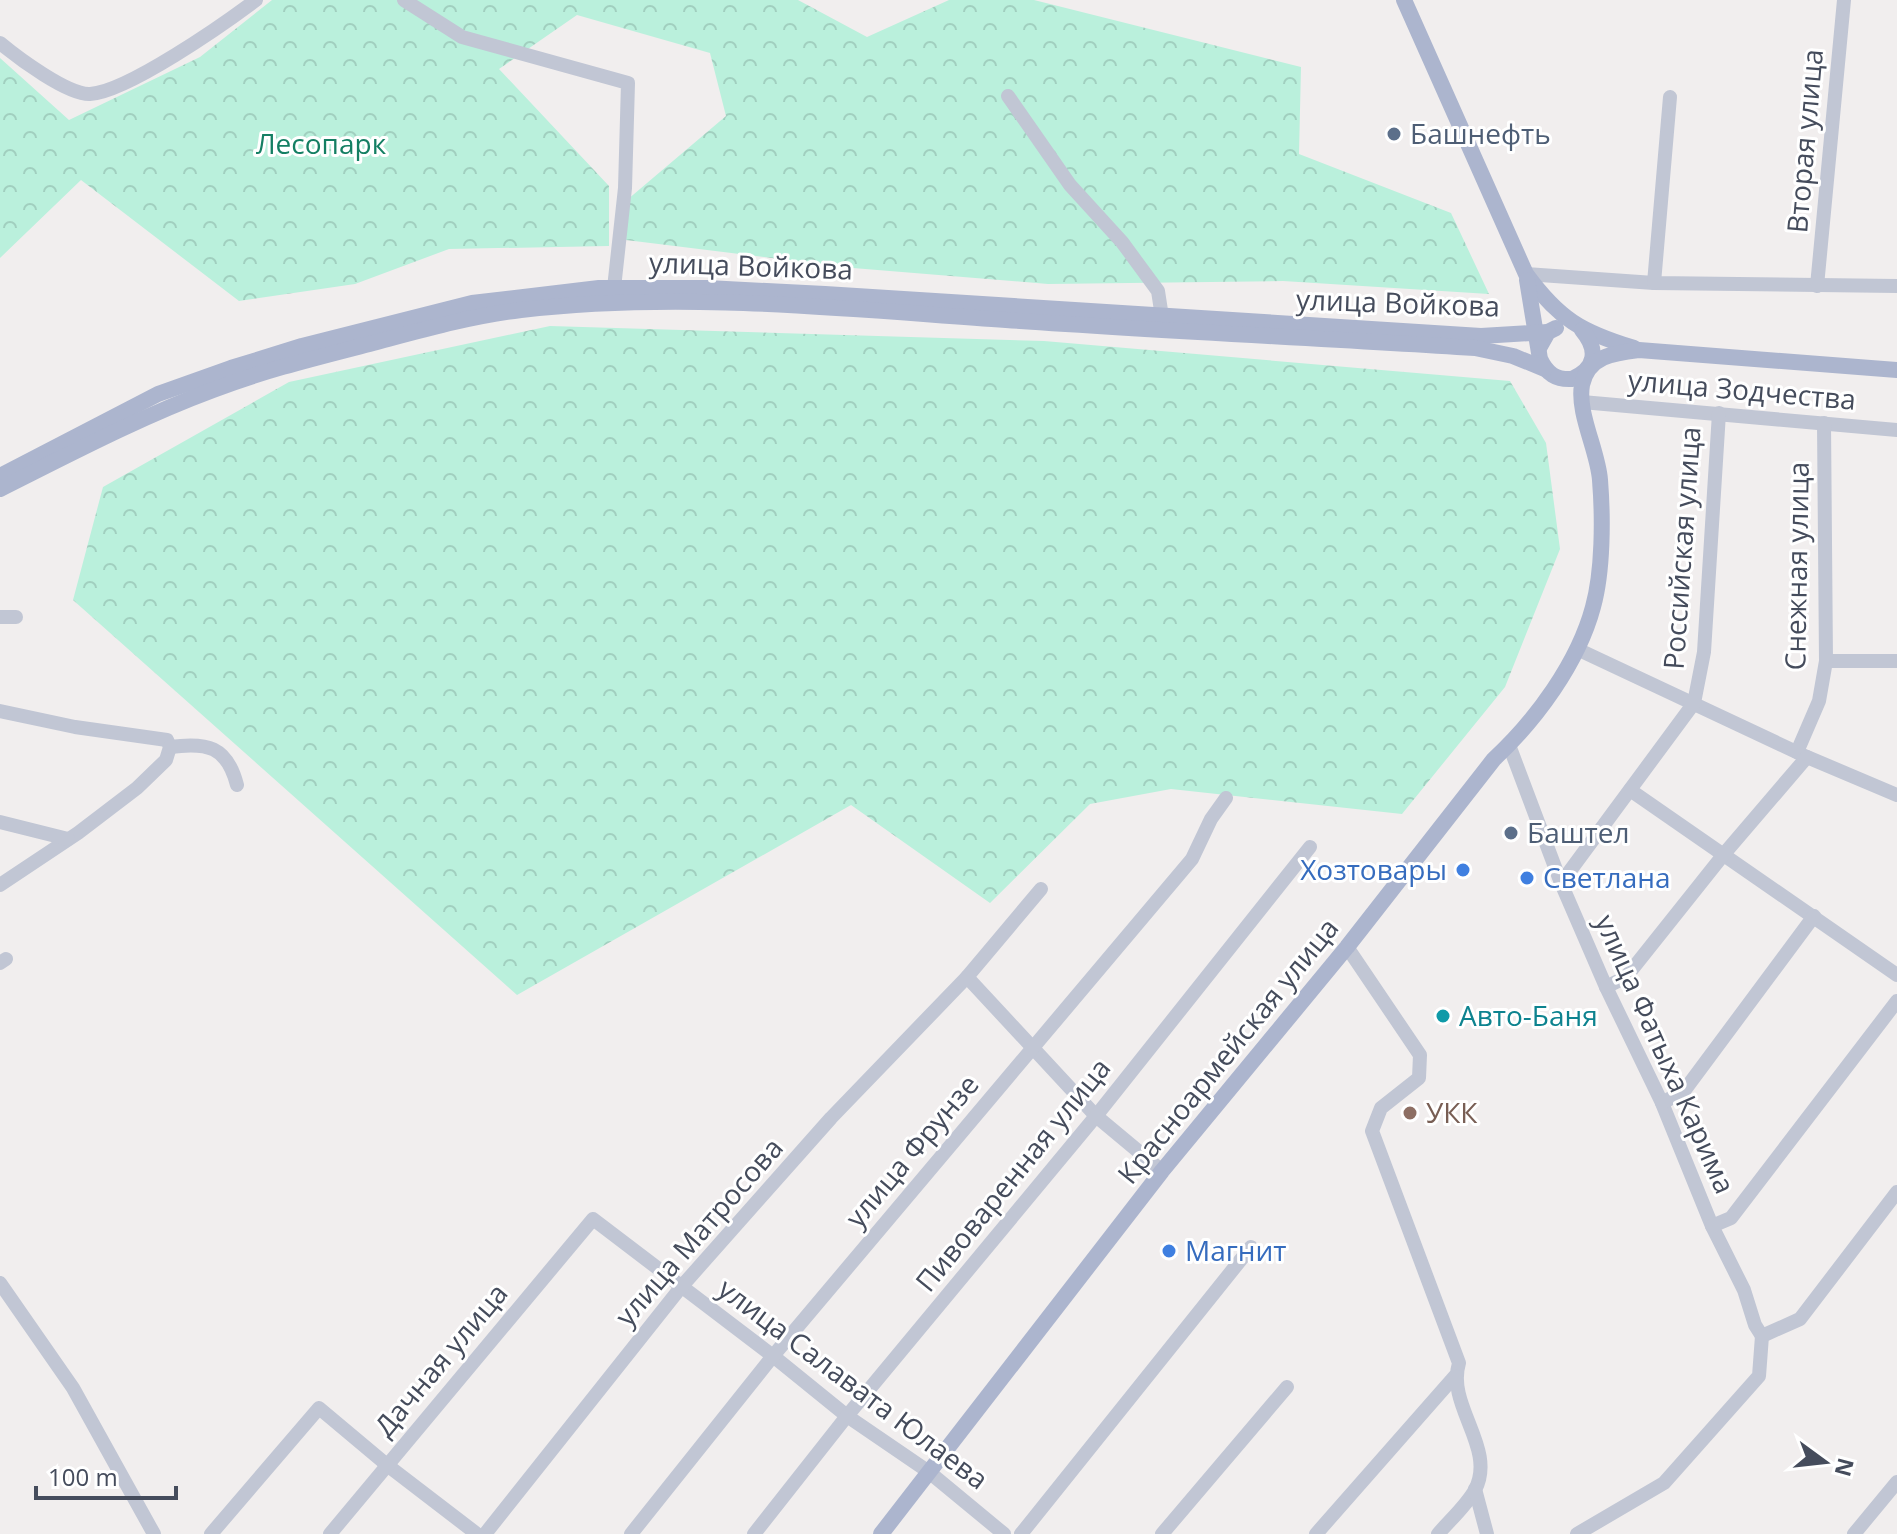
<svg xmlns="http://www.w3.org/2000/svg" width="1897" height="1534" font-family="'Open Sans',sans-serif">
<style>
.forest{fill:url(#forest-crowns)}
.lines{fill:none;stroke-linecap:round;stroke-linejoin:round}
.minor{stroke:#c1c6d4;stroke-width:14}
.major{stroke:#acb5ce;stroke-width:16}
.service-dot{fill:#5c6f8a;stroke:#fff;stroke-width:3}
.shop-dot{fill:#3f7fe0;stroke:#fff;stroke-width:3}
.culture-dot{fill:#0f9aa8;stroke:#fff;stroke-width:3}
.education-dot{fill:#8d6e63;stroke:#fff;stroke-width:3}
.labels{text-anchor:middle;stroke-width:6;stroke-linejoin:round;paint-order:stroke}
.service-label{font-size:28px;fill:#4e5e75;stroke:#fff;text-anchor:start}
.street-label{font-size:28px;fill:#454c5c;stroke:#fff}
.park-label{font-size:28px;fill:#147f63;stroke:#fff}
.shop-label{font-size:28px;fill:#366cbe;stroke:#fff;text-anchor:start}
.culture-label{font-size:28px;fill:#0d838f;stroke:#fff;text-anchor:start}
.education-label{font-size:28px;fill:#785e54;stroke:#fff;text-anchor:start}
</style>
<defs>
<pattern id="forest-crowns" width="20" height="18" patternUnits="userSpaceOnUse" patternTransform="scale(2)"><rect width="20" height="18" fill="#baf0dc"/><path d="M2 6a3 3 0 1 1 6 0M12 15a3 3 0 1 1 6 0" fill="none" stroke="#a1cfbf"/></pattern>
</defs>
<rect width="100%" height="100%" fill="#f1eeee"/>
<g class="forest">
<path d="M 272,0 L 798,0 L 867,37 L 949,0 L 1034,0 L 1301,67 L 1299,154 L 1451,213 L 1489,294 L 1283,281 L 1048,284 L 853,268 L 626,240 L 627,200 L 726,116 L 710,53 L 577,15 L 499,69 L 609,186 L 609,246 L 449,249 L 355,284 L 239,301 L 81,180 L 0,258 L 0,58 L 69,120 L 200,57 Z"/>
<path d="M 550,326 L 1044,341 L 1510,381 L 1546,443 L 1560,549 L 1505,687 L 1402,814 L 1171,789 L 1090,804 L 990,903 L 851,805 L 517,995 L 73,600 L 103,487 L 289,382 Z"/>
</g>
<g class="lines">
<g class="minor">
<path d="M 404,0 L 462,37 L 628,83 L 625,188 L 614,288"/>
<path d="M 0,43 C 18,58 68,95 90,94 C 127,92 224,24 256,0"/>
<path d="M 1008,96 L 1070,185 L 1122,242 L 1158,291 L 1162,317"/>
<path d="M 1526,274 L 1654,283 L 1897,286"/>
<path d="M 1654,283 L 1670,97"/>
<path d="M 1817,286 L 1844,0"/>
<path d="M 1582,402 L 1897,430"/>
<path d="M 0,617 L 16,617"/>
<path d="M 1577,649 L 1807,757 L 1897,795"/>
<path d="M 1826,661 L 1897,661"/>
<path d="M 0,711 L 75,727 L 167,740 L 170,747 L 166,760 L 137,788 L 78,833 L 0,885"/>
<path d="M 1509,745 L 1561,883 L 1606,987 L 1662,1103 L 1712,1226 L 1744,1290 L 1755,1325 L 1762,1336"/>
<path d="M 170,747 C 207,742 227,746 237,785"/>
<path d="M 1797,752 L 1819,701 L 1826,661 L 1824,423"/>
<path d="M 1630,790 L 1897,975"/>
<path d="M 0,822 L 68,839"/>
<path d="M 1561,883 L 1694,703 L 1704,652 L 1719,413"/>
<path d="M 1347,947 L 1420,1055 L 1419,1078 L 1381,1108 L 1372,1131 L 1459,1363 C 1446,1406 1497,1448 1475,1490 C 1466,1506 1450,1520 1438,1534"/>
<path d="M 0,963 L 6,959"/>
<path d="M 967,977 L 1096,1116 L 1162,1171"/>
<path d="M 1606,987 L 1626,977 L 1724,854 L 1807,757"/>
<path d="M 1662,1103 L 1684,1091 L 1814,916"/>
<path d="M 1712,1226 L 1731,1218 L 1897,1001"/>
<path d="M 0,1283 L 73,1388 L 154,1534"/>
<path d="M 1475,1489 L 1487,1534"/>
<path d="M 211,1534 L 319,1408 L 387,1465 L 477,1534"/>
<path d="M 330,1534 L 593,1219 L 773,1356 L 847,1416 L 929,1472 L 1004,1534"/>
<path d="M 485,1534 L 682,1286 L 831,1118 L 967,977 L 1041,889"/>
<path d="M 631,1534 L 773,1356 L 1192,859 L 1211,819 L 1226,798"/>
<path d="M 754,1534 L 847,1416 L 1096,1116 L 1310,847"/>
<path d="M 1021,1534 L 1251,1247"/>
<path d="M 1162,1534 L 1287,1387"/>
<path d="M 1316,1534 L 1455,1376"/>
<path d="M 1577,1534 L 1664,1483 L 1759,1376 L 1762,1336 L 1800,1319 L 1897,1192"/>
<path d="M 1854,1534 L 1897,1482"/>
</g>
<g class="major">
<path d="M 1404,0 L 1526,274 C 1559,319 1581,332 1634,348"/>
<path d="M 1527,280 L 1540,359 C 1547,374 1556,380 1572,379 C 1597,368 1598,349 1582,330"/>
<path d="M 1539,348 L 1548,332 L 1556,328"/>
<path d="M 0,476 L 158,394 L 231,368 L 302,346 L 472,303 L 599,288 L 707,288 L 825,294 L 1481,336 L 1548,332"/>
<path d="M 0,489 C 70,454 140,417 213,390 C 265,370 319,357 373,343 C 422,330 471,316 521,310 C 682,291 845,309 1006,320 C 1162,331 1319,338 1475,348 L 1513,356 L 1545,369"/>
<path d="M 881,1534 L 1162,1171 L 1347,947 L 1494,759 C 1536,720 1578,663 1593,607 C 1603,571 1603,518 1600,480 C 1598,451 1577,413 1582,385 C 1588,356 1614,353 1639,350 L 1897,370"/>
</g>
</g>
<g class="service-dot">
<circle cx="1394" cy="134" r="8"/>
<circle cx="1511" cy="833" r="8"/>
</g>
<g class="shop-dot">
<circle cx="1463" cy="870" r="8"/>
<circle cx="1527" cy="878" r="8"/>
<circle cx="1169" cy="1251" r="8"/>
</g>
<circle class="culture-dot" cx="1443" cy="1016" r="8"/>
<circle class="education-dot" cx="1410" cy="1113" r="8"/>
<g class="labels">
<g class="service-label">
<text x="1410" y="144">Башнефть</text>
<text x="1527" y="843">Баштел</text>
</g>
<g class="street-label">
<text transform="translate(1805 141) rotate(-85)" y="10">Вторая улица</text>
<text transform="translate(751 266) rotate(2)" y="10">улица Войкова</text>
<text transform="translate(1398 303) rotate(2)" y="10">улица Войкова</text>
<text transform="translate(1742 390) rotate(5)" y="10">улица Зодчества</text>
<text transform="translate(1682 548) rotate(-86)" y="10">Российская улица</text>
<text transform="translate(1797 566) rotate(-89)" y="10">Снежная улица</text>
<text transform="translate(1228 1051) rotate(-51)" y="10">Красноармейская улица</text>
<text transform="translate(1665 1054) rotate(66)" y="10">улица Фатыха Карима</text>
<text transform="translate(912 1151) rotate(-50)" y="10">улица Фрунзе</text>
<text transform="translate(1013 1175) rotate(-51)" y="10">Пивоваренная улица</text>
<text transform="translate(699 1232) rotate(-49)" y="10">улица Матросова</text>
<text transform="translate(441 1360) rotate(-50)" y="10">Дачная улица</text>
<text transform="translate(853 1384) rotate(37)" y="10">улица Салавата Юлаева</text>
</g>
<g class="park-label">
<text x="321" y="154">Лесопарк</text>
</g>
<g class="shop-label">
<text x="1447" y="880" text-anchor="end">Хозтовары</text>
<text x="1543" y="888">Светлана</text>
<text x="1185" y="1261">Магнит</text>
</g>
<g class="culture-label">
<text x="1459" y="1026">Авто-Баня</text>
</g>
<g class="education-label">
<text x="1426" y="1123">УКК</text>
</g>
</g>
<g transform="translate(1825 1462) rotate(105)" stroke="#ffffff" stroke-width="6" paint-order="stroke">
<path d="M0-6L14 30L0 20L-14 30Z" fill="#454c5c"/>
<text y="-12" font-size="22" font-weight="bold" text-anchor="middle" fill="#454c5c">N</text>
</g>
<path d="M36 1486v12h140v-12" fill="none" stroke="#454c5c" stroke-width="4"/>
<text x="48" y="1486" font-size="24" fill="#454c5c" stroke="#ffffff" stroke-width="6" paint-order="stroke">100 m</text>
</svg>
